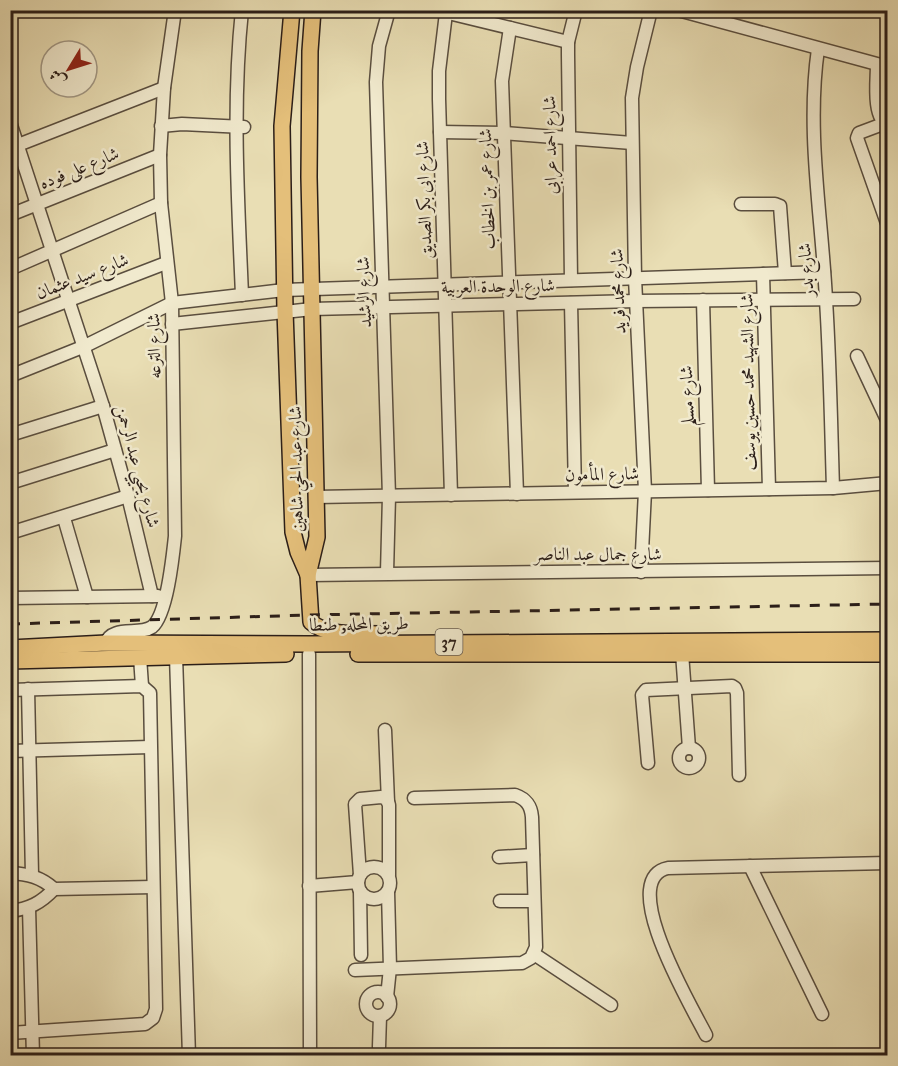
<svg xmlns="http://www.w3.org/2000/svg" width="898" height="1066" font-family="'IM FELL Great Primer',Amiri,serif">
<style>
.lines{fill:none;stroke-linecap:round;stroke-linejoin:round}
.minor-casing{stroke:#5a4e3f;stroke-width:15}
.major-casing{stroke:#2b1e18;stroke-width:18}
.minor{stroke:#f1eace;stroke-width:12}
.major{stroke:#e4bf7a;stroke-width:15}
.rail{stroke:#2b1e18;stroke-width:3;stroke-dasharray:10 10;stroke-linecap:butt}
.labels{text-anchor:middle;stroke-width:5;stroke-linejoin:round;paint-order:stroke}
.shield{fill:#f1eace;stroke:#665b4f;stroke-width:1.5}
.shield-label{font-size:16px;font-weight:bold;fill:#2b1e18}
.street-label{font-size:18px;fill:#2b1e18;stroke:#f1eace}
</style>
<rect width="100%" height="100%" fill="#e9deb4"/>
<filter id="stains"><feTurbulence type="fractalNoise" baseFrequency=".00333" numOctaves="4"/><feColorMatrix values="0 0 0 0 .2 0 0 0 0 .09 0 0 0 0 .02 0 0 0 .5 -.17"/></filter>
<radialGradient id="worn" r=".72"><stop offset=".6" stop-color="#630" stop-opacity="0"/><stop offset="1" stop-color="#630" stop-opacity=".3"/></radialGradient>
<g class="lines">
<defs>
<g id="minor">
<path d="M 242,10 C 232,105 238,200 242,295"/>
<path d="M 436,10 L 568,42"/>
<path d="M 678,10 L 888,67"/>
<path d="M 446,13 L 439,71 L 439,99 L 451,495"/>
<path d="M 510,28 L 502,81 L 517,494"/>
<path d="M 818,49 C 806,132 822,217 826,300 C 830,362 831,425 833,488"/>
<path d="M 877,65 C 877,80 872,118 888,125"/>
<path d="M 10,122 L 103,406 L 128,496 L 152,596"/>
<path d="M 883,124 L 859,133 L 857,138 L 888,226"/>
<path d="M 161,126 L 182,124 L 244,127"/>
<path d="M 440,132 L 503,133 L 632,143"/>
<path d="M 18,145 L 164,88"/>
<path d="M 741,204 L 775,204 L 780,206 L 785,273"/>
<path d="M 10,215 L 160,155"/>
<path d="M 10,269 L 161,203"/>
<path d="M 763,274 L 769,489"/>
<path d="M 571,280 L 568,55 L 568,42 L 576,10"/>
<path d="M 703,300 L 708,490"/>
<path d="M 571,303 L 575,492"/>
<path d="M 10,323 L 166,263"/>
<path d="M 172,324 L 312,309 L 636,301 L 854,299"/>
<path d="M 857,356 L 888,422"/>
<path d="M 10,376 L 85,346 L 172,303 L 284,290 L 824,272"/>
<path d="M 10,435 L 103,406"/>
<path d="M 10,483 L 115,450"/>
<path d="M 316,497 L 833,488 L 888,483"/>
<path d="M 64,518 L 87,597"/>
<path d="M 10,533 L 128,496"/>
<path d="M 641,572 L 645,491 L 635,278 L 632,98 L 637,67 L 651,10"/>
<path d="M 387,573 L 389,496 L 376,82 L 379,46 L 389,10"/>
<path d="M 308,575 L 888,568"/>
<path d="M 10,598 L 158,596"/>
<path d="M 106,643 C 112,625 139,636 152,627 C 167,615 173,555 175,536 L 172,303 L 161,203 L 160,155 L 164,88 L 175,10"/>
<path d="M 682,653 L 689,748"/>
<path d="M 309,654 L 310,1056"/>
<path d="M 176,656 L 189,1056"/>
<path d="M 140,657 L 142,686"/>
<path d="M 28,689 L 32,875"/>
<path d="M 10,690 L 142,686 L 150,693 L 156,1009 L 153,1018 L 145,1024 L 10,1033"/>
<path d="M 385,730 L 388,802"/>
<circle cx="689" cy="758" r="10"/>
<path d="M 10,751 L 150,747"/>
<path d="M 648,763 L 642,695 L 646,690 L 732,686 L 735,688 L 737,693 L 739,775"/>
<path d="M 499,857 L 533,855"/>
<path d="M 750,866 L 822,1014"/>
<circle cx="374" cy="883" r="16"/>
<path d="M 10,873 C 28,874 41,877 54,889 L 153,887"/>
<path d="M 360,875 L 355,804 L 360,799 L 381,797 L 387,799 L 389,805 L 389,875"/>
<path d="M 309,886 L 358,882"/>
<path d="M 360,891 L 361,955"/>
<path d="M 500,901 L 534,901"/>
<path d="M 29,908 L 33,1056"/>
<path d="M 10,911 C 29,909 41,903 54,889"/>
<path d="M 534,954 L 611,1005"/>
<path d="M 355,970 L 522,963 L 531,958 L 536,947 L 532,817 C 531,805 526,799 515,795 L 414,798"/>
<circle cx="378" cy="1004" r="12"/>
<path d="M 387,997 L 390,968 L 388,892"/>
<path d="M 706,1035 C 693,1009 615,879 668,868 L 888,863"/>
<path d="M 379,1047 L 380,1016"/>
</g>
<g id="major">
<path d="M 292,10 L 282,126 L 285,311 L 293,532 L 298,552 L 308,575"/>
<path d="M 313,10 L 310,51 L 309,177 L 317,537 L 308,575 L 311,622 C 327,637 358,633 379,634"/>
<path d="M 10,648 L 106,643 L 309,644 L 888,640"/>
<path d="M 358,654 L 888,654"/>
<path d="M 10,661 L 286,654"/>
</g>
</defs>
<use href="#minor" class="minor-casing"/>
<use href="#major" class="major-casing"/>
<use href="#minor" class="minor"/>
<use href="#major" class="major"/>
<path class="rail" d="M 10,624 L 310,615 L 888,604"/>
</g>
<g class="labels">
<rect class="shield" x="435.5" y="629" width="27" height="26" rx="4.5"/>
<g class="shield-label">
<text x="449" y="648">37</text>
</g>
<g class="street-label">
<text transform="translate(550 145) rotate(-91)" y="6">شارع احمد عرابى</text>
<text transform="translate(79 168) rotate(-22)" y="6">شارع على فوده</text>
<text transform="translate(487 189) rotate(-92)" y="6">شارع عمر بن الخطاب</text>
<text transform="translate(424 200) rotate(-92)" y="6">شارع ابى بكر الصديق</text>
<text transform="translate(806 270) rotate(-94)" y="6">شارع بدر</text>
<text transform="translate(82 276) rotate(-21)" y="6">شارع سيد عثمان</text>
<text transform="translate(498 286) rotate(-1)" y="6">شارع الوحدة العربية</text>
<text transform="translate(618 291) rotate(-92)" y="6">شارع محمد فريد</text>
<text transform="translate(364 292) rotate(-92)" y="6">شارع الرشيد</text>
<text transform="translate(154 346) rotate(-91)" y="6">شارع الترعه</text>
<text transform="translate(748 382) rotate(-91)" y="6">شارع الشهيد محمد حسين يوسف</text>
<text transform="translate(687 396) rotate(-92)" y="6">شارع مسلم</text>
<text transform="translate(138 466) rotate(75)" y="6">شارع يحيي عبد الرحمن</text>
<text transform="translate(296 469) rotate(-91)" y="6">شارع عبد الحي شاهين</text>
<text transform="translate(602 474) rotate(-1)" y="6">شارع المأمون</text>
<text x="598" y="560">شارع جمال عبد الناصر</text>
<text transform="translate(359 624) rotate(-1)" y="6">طريق المحله, طنطا</text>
</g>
</g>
<rect width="898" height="1066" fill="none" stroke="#e9deb4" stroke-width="36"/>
<rect x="12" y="12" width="874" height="1042" fill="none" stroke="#2b1e18" stroke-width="3"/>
<rect x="18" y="18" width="862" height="1030" fill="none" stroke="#2b1e18" stroke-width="1.5"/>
<g transform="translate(69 69) rotate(232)"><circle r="28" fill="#f1eace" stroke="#a29885" stroke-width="1.5"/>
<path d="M0-4.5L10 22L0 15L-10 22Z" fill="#8f2418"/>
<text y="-9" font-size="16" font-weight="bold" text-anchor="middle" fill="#2b1e18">ش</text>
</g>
<rect width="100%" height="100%" filter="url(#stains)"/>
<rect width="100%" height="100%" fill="url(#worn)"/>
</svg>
